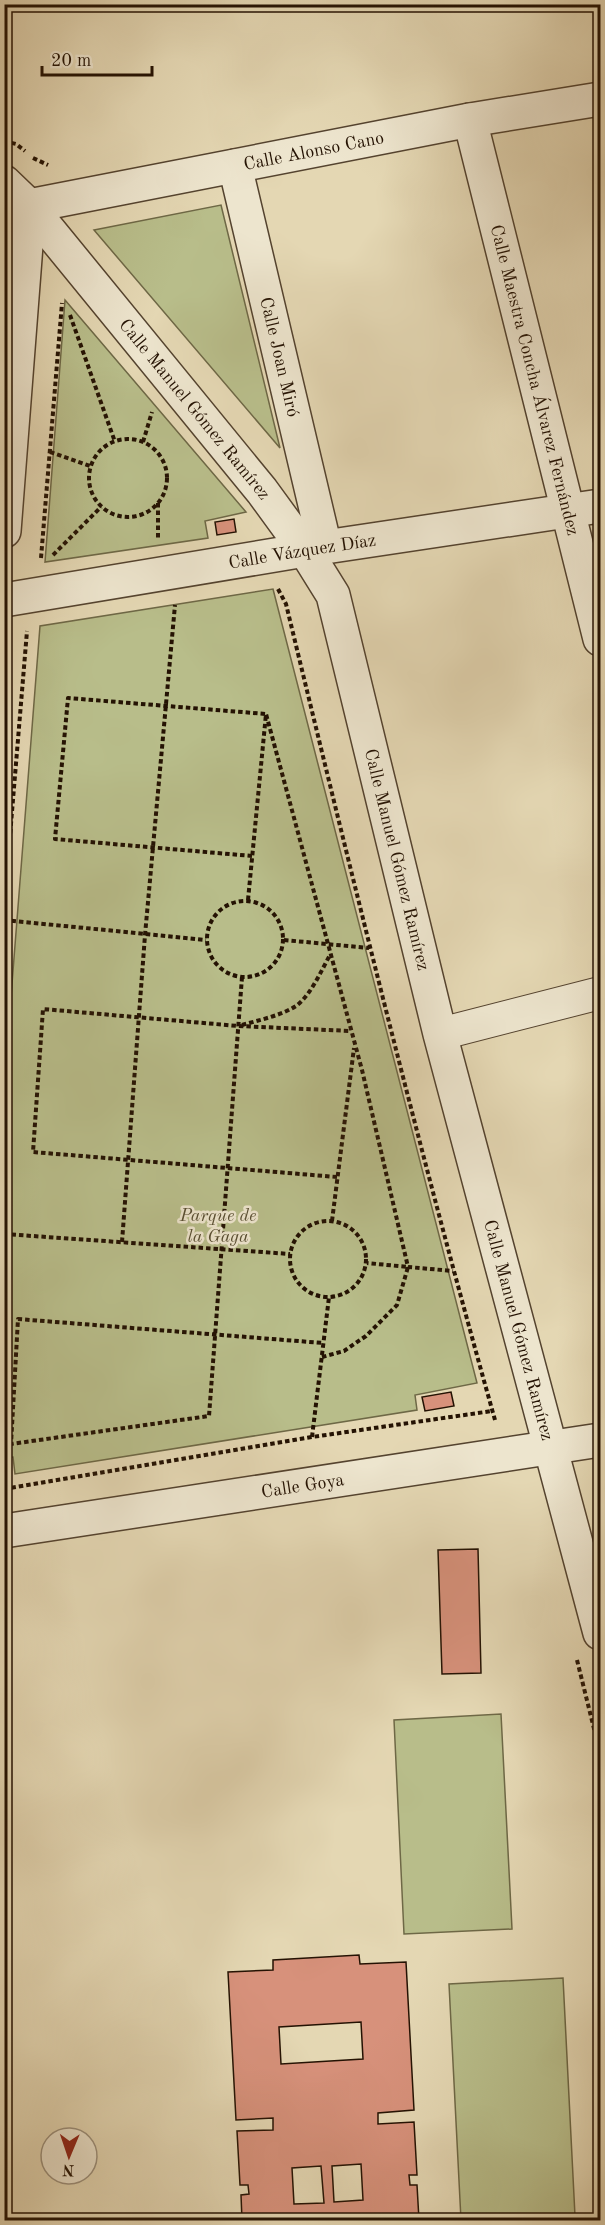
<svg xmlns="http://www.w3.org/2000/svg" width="605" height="2225" font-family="'Old Standard TT',serif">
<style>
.green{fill:#b8bd8a;stroke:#6e6846;stroke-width:1.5}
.building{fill:#d7917b;stroke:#241203;stroke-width:1.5;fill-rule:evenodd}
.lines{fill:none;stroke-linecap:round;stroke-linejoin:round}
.pedestrian-casing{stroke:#54432f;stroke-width:34}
.minor-casing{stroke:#54432f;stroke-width:36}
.tertiary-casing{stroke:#54432f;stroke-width:36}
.path{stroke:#241203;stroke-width:4;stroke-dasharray:4.5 3;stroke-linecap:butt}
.pedestrian{stroke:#ede5ce;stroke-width:32}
.minor{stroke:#ede5ce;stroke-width:33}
.tertiary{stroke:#ede5ce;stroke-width:33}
.labels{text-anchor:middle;stroke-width:5;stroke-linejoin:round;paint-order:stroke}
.street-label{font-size:18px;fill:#241203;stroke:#ede5ce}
.park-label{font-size:18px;font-style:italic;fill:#584e32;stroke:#ede5ce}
</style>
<rect width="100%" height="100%" fill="#e4d7b3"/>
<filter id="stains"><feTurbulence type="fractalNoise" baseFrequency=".00333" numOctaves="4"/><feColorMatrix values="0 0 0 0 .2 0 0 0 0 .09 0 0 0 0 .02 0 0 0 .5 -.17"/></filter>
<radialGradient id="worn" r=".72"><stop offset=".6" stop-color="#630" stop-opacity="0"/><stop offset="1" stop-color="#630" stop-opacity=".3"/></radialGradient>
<g class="green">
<path d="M 221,205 L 280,448 L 94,230 Z"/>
<path d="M 65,300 L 246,512 L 205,521 L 208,538 L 45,562 Z"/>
<path d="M 273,589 L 477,1383 L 415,1395 L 417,1410 L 15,1474 L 13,1457 L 4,1458 L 5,1073 L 40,626 Z"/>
<path d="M 501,1714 L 512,1929 L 404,1934 L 394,1720 Z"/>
<path d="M 563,1978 L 575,2216 L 461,2220 L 449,1984 Z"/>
</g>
<g class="building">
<path d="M 234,519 L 236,532 L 217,535 L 215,522 Z"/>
<path d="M 451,1392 L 454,1406 L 425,1411 L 422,1397 Z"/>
<path d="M 478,1549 L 481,1673 L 442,1674 L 438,1550 Z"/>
<path d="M 359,1955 L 360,1964 L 406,1962 L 414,2110 L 378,2113 L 378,2124 L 414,2122 L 417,2175 L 409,2175 L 410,2185 L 417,2185 L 419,2220 L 242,2220 L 241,2195 L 249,2194 L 248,2185 L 240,2185 L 237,2131 L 273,2130 L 273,2118 L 236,2120 L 228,1972 L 273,1970 L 273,1960 ZM 361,2022 L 363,2059 L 281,2064 L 279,2027 ZM 361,2164 L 363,2200 L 334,2202 L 332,2166 ZM 321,2166 L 324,2203 L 294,2204 L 292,2168 Z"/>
</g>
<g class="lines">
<defs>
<path id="pedestrian" d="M 440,1034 L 600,993"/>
<g id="minor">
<path id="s1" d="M 470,120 L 600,639"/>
<path id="s2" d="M 235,166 L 325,547"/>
<path id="s3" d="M 4,531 L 29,206 L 470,120 L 600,99"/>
<path id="s4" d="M 4,600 L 305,550 L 600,506"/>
<path id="s5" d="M 4,1531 L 600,1440"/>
</g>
<g id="tertiary">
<path id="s6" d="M 4,182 L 29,206 L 262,491 L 305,550 L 333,595 L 440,1034 L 600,1633"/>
</g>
</defs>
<use href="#pedestrian" class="pedestrian-casing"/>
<use href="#minor" class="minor-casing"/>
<use href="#tertiary" class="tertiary-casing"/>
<g class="path">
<path d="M 4,141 L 16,144 L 25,151"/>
<path d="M 33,158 L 48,165"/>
<path d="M 70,315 L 115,442"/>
<circle cx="128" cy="478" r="39"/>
<path d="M 143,442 L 152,412"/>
<path d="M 50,452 L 90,466"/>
<path d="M 158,503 L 158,538"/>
<path d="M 53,555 L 101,507"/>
<path d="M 41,558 L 62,303"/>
<path d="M 278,589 L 286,604 C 352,877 419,1150 495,1420"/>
<path d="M 252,856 L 55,839 L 68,698 L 266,714"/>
<path d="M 248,900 L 266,714 L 362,1070 L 408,1267 L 453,1271"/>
<circle cx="245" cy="939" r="38"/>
<path d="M 4,908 L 27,631"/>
<path d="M 4,920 L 206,940"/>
<path d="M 284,940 L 369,948"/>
<path d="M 242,977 C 231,1123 220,1270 209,1416 L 11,1444 L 18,1319 L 323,1343"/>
<path d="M 242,1025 C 259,1020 280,1016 296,1006 C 311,995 321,971 330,955"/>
<path d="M 337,1177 L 33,1152 L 43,1009 L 238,1026 L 351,1031"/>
<circle cx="328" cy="1259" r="38"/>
<path d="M 332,1221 L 354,1048"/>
<path d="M 4,1234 L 290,1254"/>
<path d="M 122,1242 L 145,935 L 175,605"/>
<path d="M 322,1357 L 344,1351 L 366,1336 L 397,1305 L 408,1267 L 367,1263"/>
<path d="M 312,1437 L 329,1297"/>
<path d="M 4,1489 L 312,1437 L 492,1411"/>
<path d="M 577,1660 L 600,1753"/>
</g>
<use href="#pedestrian" class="pedestrian"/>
<use href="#minor" class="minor"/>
<use href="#tertiary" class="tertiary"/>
</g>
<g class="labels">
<g class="street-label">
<text dy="6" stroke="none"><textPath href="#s3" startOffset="616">Calle Alonso Cano</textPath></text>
<text dy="6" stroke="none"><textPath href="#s2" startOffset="196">Calle Joan Miró</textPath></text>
<text dy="6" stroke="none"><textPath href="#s1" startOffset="268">Calle Maestra Concha Álvarez Fernández</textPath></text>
<text dy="6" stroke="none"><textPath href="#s6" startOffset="297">Calle Manuel Gómez Ramírez</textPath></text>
<text dy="6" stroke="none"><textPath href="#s4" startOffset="302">Calle Vázquez Díaz</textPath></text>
<text dy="6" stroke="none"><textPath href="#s6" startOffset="801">Calle Manuel Gómez Ramírez</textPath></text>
<text dy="6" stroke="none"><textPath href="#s6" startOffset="1287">Calle Manuel Gómez Ramírez</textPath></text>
<text dy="6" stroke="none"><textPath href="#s5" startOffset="302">Calle Goya</textPath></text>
</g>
<g class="park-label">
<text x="218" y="1221">Parque de<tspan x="218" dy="21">la Gaga</tspan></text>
</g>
</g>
<rect width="605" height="2225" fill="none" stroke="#e4d7b3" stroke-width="24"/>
<rect x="6" y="6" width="593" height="2213" fill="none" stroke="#241203" stroke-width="3"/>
<rect x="12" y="12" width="581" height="2201" fill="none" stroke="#241203" stroke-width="1.5"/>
<g transform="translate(69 2156) rotate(182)"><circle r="28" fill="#ede5ce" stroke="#9d917d" stroke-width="1.5"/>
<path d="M0-4.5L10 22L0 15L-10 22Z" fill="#8f2418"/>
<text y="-9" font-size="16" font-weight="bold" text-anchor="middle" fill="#241203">N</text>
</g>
<path d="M42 66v9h110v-9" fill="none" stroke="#241203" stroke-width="3"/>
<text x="51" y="66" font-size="18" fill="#241203" stroke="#ede5ce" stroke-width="4.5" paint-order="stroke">20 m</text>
<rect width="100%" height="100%" filter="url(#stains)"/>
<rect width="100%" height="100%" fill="url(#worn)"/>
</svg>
